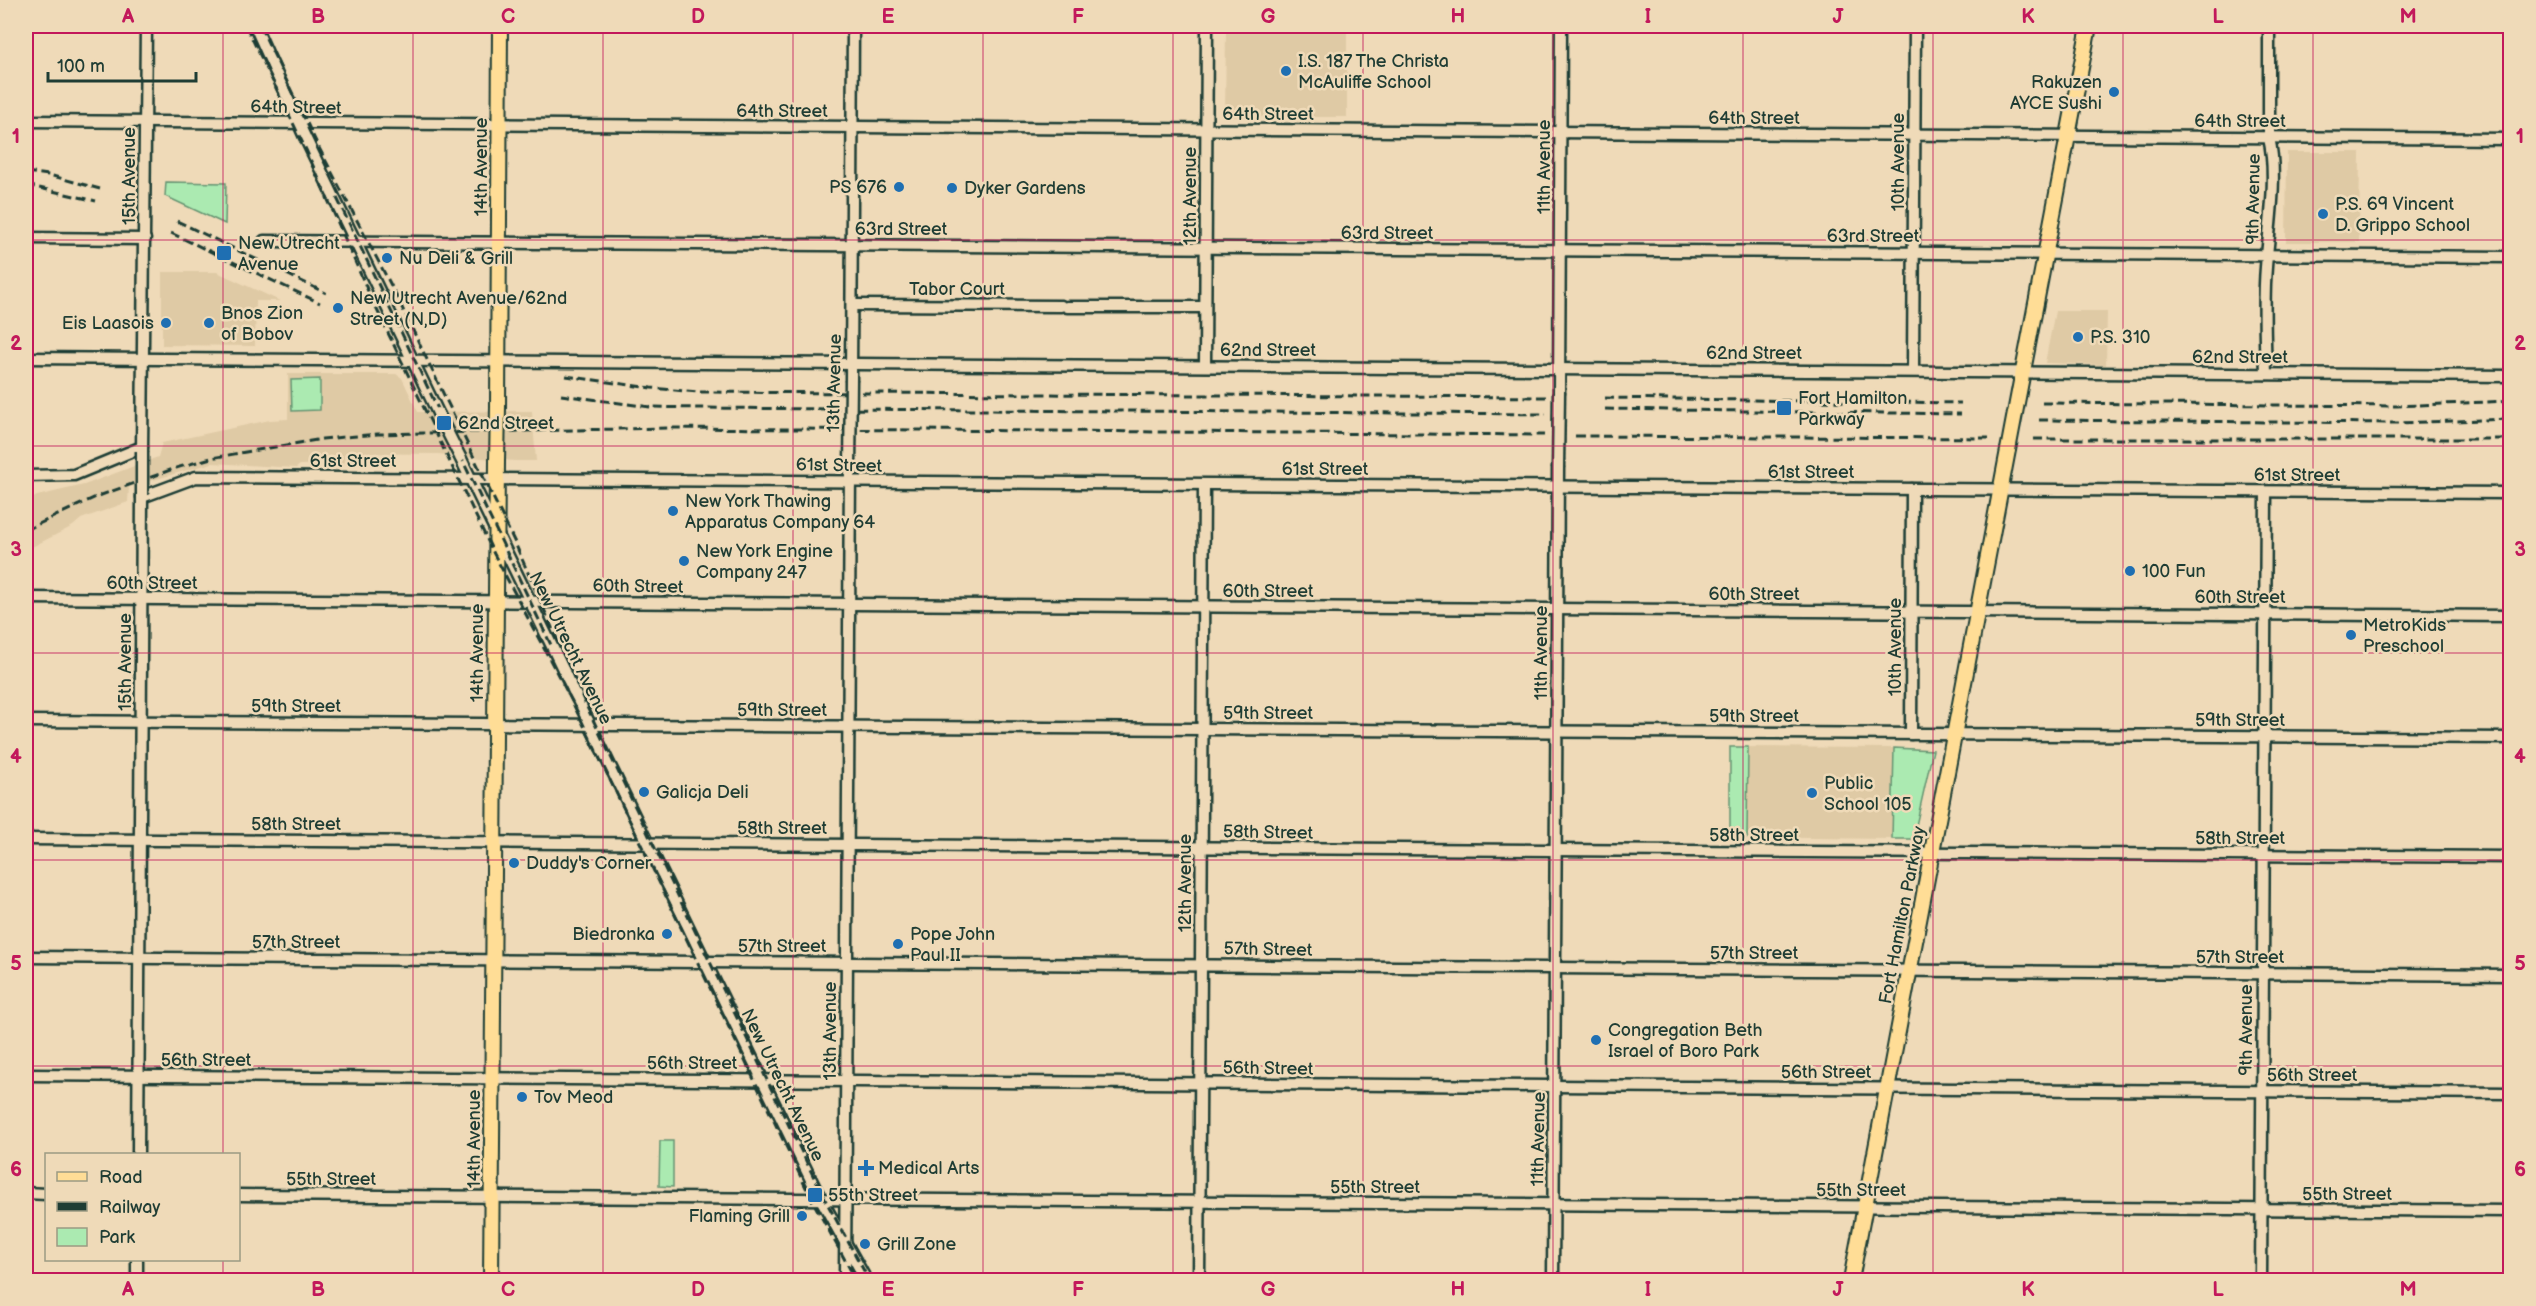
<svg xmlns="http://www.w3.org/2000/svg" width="2536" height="1306" font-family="'Balsamiq Sans',sans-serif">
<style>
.built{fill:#dfcaa5}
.green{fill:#abeab1;stroke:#659472;stroke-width:1.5}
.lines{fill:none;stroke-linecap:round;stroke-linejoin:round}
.minor-casing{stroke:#1f3d34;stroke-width:15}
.major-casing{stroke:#1f3d34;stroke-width:18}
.minor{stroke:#efdab8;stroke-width:10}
.major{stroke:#ffdd96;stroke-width:14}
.rail{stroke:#1f3d34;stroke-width:3;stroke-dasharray:9 4.5;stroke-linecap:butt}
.minor-bridge-casing{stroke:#1f3d34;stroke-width:15;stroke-linecap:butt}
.major-bridge-casing{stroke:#1f3d34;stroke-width:18;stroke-linecap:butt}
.minor-bridge{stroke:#efdab8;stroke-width:10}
.major-bridge{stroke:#ffdd96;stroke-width:14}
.grid{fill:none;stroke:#c2185b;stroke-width:1.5;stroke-opacity:0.55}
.poi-dot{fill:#1f6fb2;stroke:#efdab8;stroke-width:2}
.labels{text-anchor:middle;stroke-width:5;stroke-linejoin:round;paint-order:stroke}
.poi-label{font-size:18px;fill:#1f3d34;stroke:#efdab8;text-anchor:start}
.street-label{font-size:18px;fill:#1f3d34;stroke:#efdab8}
.neatline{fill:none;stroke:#c2185b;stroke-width:2}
.grid-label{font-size:20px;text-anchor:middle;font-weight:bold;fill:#c2185b}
</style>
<rect width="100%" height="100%" fill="#efdab8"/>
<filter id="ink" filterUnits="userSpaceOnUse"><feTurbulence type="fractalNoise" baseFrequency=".0167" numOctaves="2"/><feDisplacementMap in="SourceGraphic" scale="12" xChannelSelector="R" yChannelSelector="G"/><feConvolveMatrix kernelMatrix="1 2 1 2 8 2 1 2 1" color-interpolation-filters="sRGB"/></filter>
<g filter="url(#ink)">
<g class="built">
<path d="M 1226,26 L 1347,26 L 1347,117 L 1225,117 Z"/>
<path d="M 2287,152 L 2360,152 L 2359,242 L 2286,242 Z"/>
<path d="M 162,272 L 217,272 L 280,301 L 256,301 L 255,346 L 162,345 Z"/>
<path d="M 2055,311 L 2107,311 L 2106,365 L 2045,363 Z"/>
<path d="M 288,374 L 396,374 L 402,378 L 418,412 L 532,411 L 536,461 L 515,461 L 438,454 L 345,453 L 344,464 L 300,465 L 296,468 L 212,463 L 129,487 L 128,502 L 81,519 L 73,526 L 26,550 L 26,502 L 37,496 L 84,485 L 158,457 L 162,443 L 270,420 L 288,419 Z"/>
<path d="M 1730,747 L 1894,748 L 1892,839 L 1730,837 Z"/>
</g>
<g class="green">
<path d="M 166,182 L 226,183 L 225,224 L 165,196 Z"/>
<path d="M 320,379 L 320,410 L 292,411 L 291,380 Z"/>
<path d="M 1730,747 L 1748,747 L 1747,838 L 1730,837 Z"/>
<path d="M 1894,748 L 1933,750 L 1913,839 L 1892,839 Z"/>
<path d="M 660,1141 L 673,1141 L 673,1187 L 659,1186 Z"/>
</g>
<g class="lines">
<defs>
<g id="minor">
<path d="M 255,26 L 304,135 L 438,413"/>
<path d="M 26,121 L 2510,139"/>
<path d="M 26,238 L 145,239"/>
<path d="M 264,241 L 2510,257"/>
<path d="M 852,305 L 1061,306"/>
<path d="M 1067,307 L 1205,307"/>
<path d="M 26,358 L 2510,376"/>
<path d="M 1205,366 L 1207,26"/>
<path d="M 1913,371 L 1915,26"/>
<path d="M 2266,374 C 2265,339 2263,302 2266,267 C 2269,228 2278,175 2269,138 L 2269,26"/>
<path d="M 851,380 L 853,26"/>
<path d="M 1559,392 L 1561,26"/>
<path d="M 142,451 L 146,26"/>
<path d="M 460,457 L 816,1190 L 866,1280"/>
<path d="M 26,476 L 74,475 L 142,447"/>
<path d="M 142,497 L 196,477 L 2510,493"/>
<path d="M 26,598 L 2510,616"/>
<path d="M 26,721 L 2510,738"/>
<path d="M 1911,734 L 1912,489"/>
<path d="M 26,839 L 2510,857"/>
<path d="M 26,957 L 2510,975"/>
<path d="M 26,1075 L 2510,1093"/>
<path d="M 138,1154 L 142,495"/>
<path d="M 26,1193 L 46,1194"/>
<path d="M 238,1195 L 2510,1211"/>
<path d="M 137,1280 L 137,1260"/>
<path d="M 845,1280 L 850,467"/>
<path d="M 1199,1280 L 1204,485"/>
<path d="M 1553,1280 L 1558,468"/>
<path d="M 2261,1280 L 2266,492"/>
</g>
<g id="major">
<path d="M 2019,392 L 2089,26"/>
<path d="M 498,407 L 500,26"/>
<path d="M 491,1280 L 497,461"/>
<path d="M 1851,1280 L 2008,450"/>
</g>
</defs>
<use href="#minor" class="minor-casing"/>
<use href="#major" class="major-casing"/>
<use href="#minor" class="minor"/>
<use href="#major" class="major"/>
<g class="rail">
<path d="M 246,26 L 307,152 L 367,289 L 494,554 L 575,707 L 811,1198 L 856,1280"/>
<path d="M 260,26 L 318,146 L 395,293 L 515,543 L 585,703 L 821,1192 L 869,1280"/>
<path d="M 26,172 L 49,175 L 100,189"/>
<path d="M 26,185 L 96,201"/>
<path d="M 337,198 L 552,647"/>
<path d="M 177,221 L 326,293"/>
<path d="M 171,233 L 320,303"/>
<path d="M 566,376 L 651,388 L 698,392 L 1546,397"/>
<path d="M 561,395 L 650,407 L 697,408 L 1546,414"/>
<path d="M 1605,398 L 1961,403"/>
<path d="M 2042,403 L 2397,406 L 2510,401"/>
<path d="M 1605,409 L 1961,414"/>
<path d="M 2039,420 L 2398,423 L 2510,419"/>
<path d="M 1575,436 L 1993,438"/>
<path d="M 2034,439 L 2510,439"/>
<path d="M 26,530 L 96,497 L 176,468 L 211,458 L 322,439 L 378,434 L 668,428 L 1544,435"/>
</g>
<defs>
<g id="minor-bridge">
<path d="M 438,413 L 460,457"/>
<path d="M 850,467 L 851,380"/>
<path d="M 1558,468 L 1559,392"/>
<path d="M 142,495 L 142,451"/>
</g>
<g id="major-bridge">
<path d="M 2008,450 L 2019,392"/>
<path d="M 497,461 L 498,407"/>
</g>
</defs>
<use href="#minor-bridge" class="minor-bridge-casing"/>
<use href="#major-bridge" class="major-bridge-casing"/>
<use href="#minor-bridge" class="minor-bridge"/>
<use href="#major-bridge" class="major-bridge"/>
</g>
</g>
<path class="grid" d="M 223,26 L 223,1154M 413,26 L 413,1280M 603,26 L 603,1280M 793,26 L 793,1280M 983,26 L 983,1280M 1173,26 L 1173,1280M 1363,26 L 1363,1280M 1553,26 L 1553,1280M 1743,26 L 1743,1280M 1933,26 L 1933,1280M 2123,26 L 2123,1280M 2313,26 L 2313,1280M 26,240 L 2510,240M 26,446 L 2510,446M 26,653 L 2510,653M 26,860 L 2510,860M 26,1066 L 2510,1066M 223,1260 L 223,1280"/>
<g class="poi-dot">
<circle cx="1286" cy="71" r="6"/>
<circle cx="2114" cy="92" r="6"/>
<circle cx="899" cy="187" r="6"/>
<circle cx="952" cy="188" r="6"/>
<circle cx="2323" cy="214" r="6"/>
<rect x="216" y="245" width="16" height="16" rx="3"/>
<circle cx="387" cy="258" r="6"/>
<circle cx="338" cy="308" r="6"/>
<circle cx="166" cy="323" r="6"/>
<circle cx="209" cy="323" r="6"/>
<circle cx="2078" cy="337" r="6"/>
<rect x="1776" y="400" width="16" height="16" rx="3"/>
<rect x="436" y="415" width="16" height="16" rx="3"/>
<circle cx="673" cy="511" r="6"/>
<circle cx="684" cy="561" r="6"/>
<circle cx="2130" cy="571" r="6"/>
<circle cx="2351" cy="635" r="6"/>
<circle cx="644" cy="792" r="6"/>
<circle cx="1812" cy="793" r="6"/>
<circle cx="514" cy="863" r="6"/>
<circle cx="667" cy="934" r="6"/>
<circle cx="898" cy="944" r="6"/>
<circle cx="1596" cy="1040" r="6"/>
<circle cx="522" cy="1097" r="6"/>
<path d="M863 1159h6v6h6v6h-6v6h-6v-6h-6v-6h6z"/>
<rect x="807" y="1187" width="16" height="16" rx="3"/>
<circle cx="802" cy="1216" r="6"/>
<circle cx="865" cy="1244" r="6"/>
</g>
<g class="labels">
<g class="poi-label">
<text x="1298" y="67">I.S. 187 The Christa<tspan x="1298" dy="21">McAuliffe School</tspan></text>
<text x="2102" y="88" text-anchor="end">Rakuzen<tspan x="2102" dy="21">AYCE Sushi</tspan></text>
<text x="887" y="193" text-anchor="end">PS 676</text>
<text x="964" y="194">Dyker Gardens</text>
<text x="2335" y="210">P.S. 69 Vincent<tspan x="2335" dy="21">D. Grippo School</tspan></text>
<text x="238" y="249">New Utrecht<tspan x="238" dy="21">Avenue</tspan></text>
<text x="399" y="264">Nu Deli &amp; Grill</text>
<text x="350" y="304">New Utrecht Avenue/62nd<tspan x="350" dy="21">Street (N,D)</tspan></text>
<text x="221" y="319">Bnos Zion<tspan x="221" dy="21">of Bobov</tspan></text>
<text x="154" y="329" text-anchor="end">Eis Laasois</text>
<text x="2090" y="343">P.S. 310</text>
<text x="1798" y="404">Fort Hamilton<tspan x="1798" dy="21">Parkway</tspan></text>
<text x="458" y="429">62nd Street</text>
<text x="685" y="507">New York Thawing<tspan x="685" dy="21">Apparatus Company 64</tspan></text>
<text x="696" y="557">New York Engine<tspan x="696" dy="21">Company 247</tspan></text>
<text x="2142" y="577">100 Fun</text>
<text x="2363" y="631">MetroKids<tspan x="2363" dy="21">Preschool</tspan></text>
<text x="1824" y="789">Public<tspan x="1824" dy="21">School 105</tspan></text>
<text x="656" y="798">Galicja Deli</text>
<text x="526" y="869">Duddy's Corner</text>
<text x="655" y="940" text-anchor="end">Biedronka</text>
<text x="910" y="940">Pope John<tspan x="910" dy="21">Paul II</tspan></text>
<text x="1608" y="1036">Congregation Beth<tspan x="1608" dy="21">Israel of Boro Park</tspan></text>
<text x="534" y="1103">Tov Meod</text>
<text x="878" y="1174">Medical Arts</text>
<text x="828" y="1201">55th Street</text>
<text x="790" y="1222" text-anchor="end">Flaming Grill</text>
<text x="877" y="1250">Grill Zone</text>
</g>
<g class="street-label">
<text transform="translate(296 107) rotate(1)" y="6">64th Street</text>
<text x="782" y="117">64th Street</text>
<text x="1268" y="120">64th Street</text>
<text x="1754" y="124">64th Street</text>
<text x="2240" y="127">64th Street</text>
<text transform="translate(1898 162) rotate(-90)" y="6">10th Avenue</text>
<text transform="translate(481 167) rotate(-90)" y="6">14th Avenue</text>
<text transform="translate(1544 167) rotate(-90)" y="6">11th Avenue</text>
<text transform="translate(129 176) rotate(-90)" y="6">15th Avenue</text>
<text transform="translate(1190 196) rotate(-90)" y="6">12th Avenue</text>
<text transform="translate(2253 199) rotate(-89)" y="6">9th Avenue</text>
<text x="901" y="235">63rd Street</text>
<text x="1387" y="239">63rd Street</text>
<text x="1873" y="242">63rd Street</text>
<text x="957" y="295">Tabor Court</text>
<text x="1268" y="356">62nd Street</text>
<text x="1754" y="359">62nd Street</text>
<text x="2240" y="363">62nd Street</text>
<text transform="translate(834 383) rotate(-89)" y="6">13th Avenue</text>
<text x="353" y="467">61st Street</text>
<text transform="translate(839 465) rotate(1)" y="6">61st Street</text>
<text x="1325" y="475">61st Street</text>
<text x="1811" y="478">61st Street</text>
<text x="2297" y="481">61st Street</text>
<text x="152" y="589">60th Street</text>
<text transform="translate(638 586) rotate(1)" y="6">60th Street</text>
<text x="1268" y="597">60th Street</text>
<text x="1754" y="600">60th Street</text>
<text x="2240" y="603">60th Street</text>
<text transform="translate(1895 647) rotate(-90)" y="6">10th Avenue</text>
<text transform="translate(571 648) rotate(64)" y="6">New Utrecht Avenue</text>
<text transform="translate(477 653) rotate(-90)" y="6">14th Avenue</text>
<text transform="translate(1541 653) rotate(-90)" y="6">11th Avenue</text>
<text transform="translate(125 662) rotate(-90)" y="6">15th Avenue</text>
<text x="296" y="712">59th Street</text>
<text x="782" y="716">59th Street</text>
<text x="1268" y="719">59th Street</text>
<text x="1754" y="722">59th Street</text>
<text x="2240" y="726">59th Street</text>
<text x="296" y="830">58th Street</text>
<text x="782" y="834">58th Street</text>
<text transform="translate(1268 832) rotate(1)" y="6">58th Street</text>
<text x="1754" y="841">58th Street</text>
<text x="2240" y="844">58th Street</text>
<text transform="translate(1185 883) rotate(-90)" y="6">12th Avenue</text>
<text transform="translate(1902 915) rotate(-79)" y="6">Fort Hamilton Parkway</text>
<text x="296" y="948">57th Street</text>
<text x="782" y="952">57th Street</text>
<text transform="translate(1268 949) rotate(1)" y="6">57th Street</text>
<text x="1754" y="959">57th Street</text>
<text x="2240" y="963">57th Street</text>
<text transform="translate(2246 1030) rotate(-90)" y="6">9th Avenue</text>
<text transform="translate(830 1031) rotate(-90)" y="6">13th Avenue</text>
<text x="206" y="1066">56th Street</text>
<text x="692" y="1069">56th Street</text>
<text transform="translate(1268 1068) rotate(1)" y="6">56th Street</text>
<text x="1826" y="1078">56th Street</text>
<text x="2312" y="1081">56th Street</text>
<text transform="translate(783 1085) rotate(64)" y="6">New Utrecht Avenue</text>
<text transform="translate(474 1139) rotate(-90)" y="6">14th Avenue</text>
<text transform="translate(1538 1139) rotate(-89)" y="6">11th Avenue</text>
<text x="331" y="1185">55th Street</text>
<text x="1375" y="1193">55th Street</text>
<text x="1861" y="1196">55th Street</text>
<text x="2347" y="1200">55th Street</text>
</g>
</g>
<rect width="2536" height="1306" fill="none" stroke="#efdab8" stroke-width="66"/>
<rect x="45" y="1153" width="195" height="108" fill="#efdab8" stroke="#9c9b83" stroke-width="1.5"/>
<rect x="57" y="1172" width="30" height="9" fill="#ffdd96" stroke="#9c9b83" stroke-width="1.5"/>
<text x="99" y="1183" font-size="18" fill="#1f3d34">Road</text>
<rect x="57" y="1202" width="30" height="9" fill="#1f3d34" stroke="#9c9b83" stroke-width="1.5"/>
<text x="99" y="1213" font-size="18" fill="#1f3d34">Railway</text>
<rect x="57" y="1228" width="30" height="18" fill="#abeab1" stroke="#9c9b83" stroke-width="1.5"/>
<text x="99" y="1243" font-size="18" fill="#1f3d34">Park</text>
<path d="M48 72v9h148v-9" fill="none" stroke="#1f3d34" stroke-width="3"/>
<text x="57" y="72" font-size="18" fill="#1f3d34" stroke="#efdab8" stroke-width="4.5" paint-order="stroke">100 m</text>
<rect x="33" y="33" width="2470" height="1240" class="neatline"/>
<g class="grid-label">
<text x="128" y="23">A</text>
<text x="318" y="23">B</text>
<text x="508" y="23">C</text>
<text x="698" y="23">D</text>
<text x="888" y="23">E</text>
<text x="1078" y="23">F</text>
<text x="1268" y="23">G</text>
<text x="1458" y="23">H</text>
<text x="1648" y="23">I</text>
<text x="1838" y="23">J</text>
<text x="2028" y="23">K</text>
<text x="2218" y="23">L</text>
<text x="2408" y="23">M</text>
<text x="16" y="143">1</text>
<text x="2520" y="143">1</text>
<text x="16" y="350">2</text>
<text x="2520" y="350">2</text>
<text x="16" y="556">3</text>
<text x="2520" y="556">3</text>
<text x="16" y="763">4</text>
<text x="2520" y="763">4</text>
<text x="16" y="970">5</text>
<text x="2520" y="970">5</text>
<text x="16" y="1176">6</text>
<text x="2520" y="1176">6</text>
<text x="128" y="1296">A</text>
<text x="318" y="1296">B</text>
<text x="508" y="1296">C</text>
<text x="698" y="1296">D</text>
<text x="888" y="1296">E</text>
<text x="1078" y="1296">F</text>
<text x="1268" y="1296">G</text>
<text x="1458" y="1296">H</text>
<text x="1648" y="1296">I</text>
<text x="1838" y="1296">J</text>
<text x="2028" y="1296">K</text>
<text x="2218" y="1296">L</text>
<text x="2408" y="1296">M</text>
</g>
</svg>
